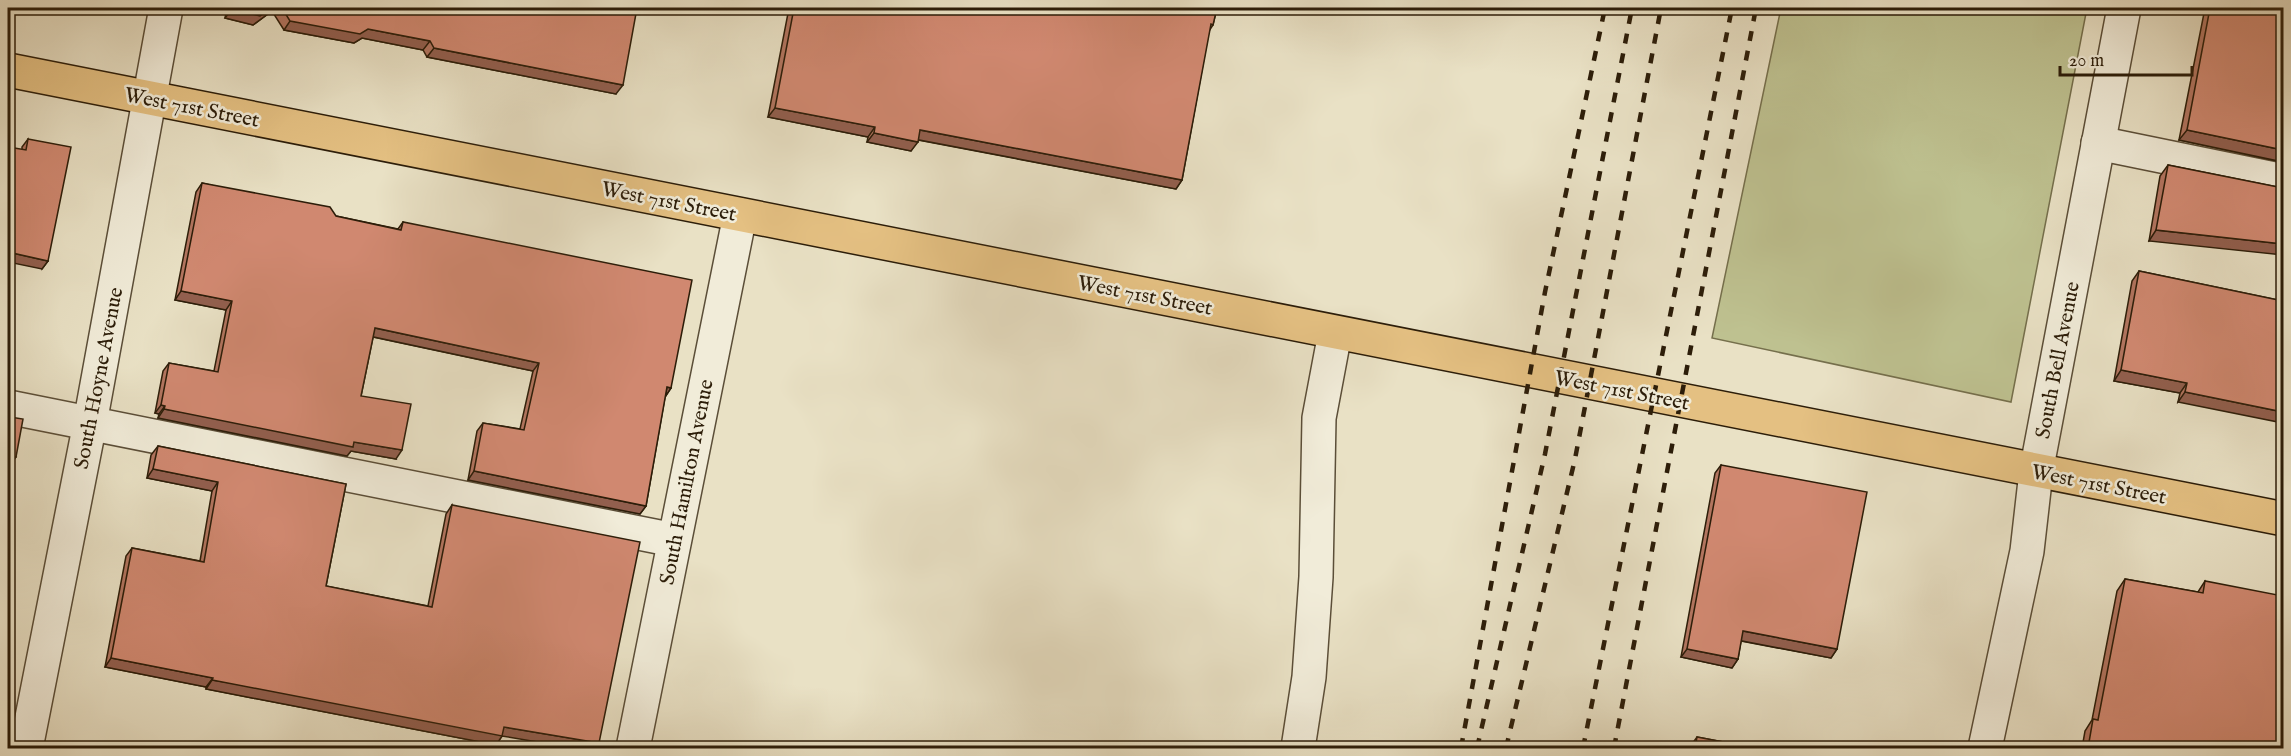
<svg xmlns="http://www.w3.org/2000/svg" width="2291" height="756" font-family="'IM FELL English',serif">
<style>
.green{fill:#bec190;stroke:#756f4c;stroke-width:1.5}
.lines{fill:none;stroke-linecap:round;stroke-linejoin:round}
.minor-casing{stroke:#5b4e38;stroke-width:36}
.major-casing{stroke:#2c1d09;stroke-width:36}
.minor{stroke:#f1ecd9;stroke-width:33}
.major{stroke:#e4c082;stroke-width:33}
.rail{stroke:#2c1d09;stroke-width:4.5;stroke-dasharray:10 10;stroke-linecap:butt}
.wall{fill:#b37560;stroke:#2c1d09;stroke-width:1.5}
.shaded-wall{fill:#925f4e;stroke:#2c1d09;stroke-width:1.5}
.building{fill:#d08870;stroke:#2c1d09;stroke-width:1.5}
.labels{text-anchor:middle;stroke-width:5;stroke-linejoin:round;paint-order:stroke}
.street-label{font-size:21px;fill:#2c1d09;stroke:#f1ecd9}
</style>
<rect width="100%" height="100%" fill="#e9e1c5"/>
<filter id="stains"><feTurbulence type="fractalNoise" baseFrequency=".00333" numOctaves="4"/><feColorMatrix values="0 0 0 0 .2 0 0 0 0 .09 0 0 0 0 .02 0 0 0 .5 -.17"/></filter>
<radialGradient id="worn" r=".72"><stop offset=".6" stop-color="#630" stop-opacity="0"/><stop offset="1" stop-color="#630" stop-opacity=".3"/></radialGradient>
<path class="green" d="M 1781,8 L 2087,8 L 2011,402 L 1712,338 Z"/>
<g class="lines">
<defs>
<g id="minor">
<path d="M 2098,143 L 2284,181"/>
<path d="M 8,407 L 674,540"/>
<path d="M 26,748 L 90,423 L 166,8"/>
<path d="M 633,748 L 740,215"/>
<path d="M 1298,748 L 1309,677 L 1316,577 L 1319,418 L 1335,333"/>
<path d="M 1985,748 L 2027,551 L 2036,472 L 2124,8"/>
</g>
<path id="major" d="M 8,70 L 2284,519"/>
</defs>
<use href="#minor" class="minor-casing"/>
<use href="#major" class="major-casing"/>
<use href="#minor" class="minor"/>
<use href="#major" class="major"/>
<g class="rail">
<path d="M 1461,748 L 1545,292 L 1605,8"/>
<path d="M 1477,748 L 1545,454 L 1632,8"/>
<path d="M 1506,748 L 1575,459 L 1661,8"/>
<path d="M 1583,748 L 1732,8"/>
<path d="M 1614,748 L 1756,8"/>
</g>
</g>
<g class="wall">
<path d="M 227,8 L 637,8 L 616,94 L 427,57 L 423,50 L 362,38 L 354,43 L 284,30 L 272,11 L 253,25 L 225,18 Z"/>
<path d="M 789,8 L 1217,8 L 1213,25 L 1209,31 L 1182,180 L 1176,189 L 918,140 L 911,151 L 867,142 L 868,137 L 768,117 Z"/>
<path d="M 2205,8 L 2283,8 L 2283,162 L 2179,140 Z"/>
<path d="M 28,139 L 48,261 L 42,269 L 22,150 L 22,147 Z"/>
<path d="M 2168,165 L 2283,188 L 2149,241 L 2160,176 Z"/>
<path d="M 202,183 L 336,216 L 398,229 L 403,222 L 671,388 L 665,397 L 646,506 L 640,514 L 468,480 L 477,431 L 483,423 L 520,429 L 533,371 L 373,337 L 361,396 L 396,459 L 351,451 L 347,456 L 158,418 L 159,414 L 155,413 L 163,371 L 169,363 L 214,371 L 226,310 L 175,300 L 196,192 Z"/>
<path d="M 2139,271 L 2283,301 L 2178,402 L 2180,393 L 2114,381 L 2132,281 Z"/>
<path d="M 158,446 L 346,484 L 326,586 L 428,606 L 446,514 L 452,505 L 502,736 L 496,745 L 206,689 L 206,687 L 105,667 L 126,556 L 132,548 L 200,561 L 212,491 L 147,478 L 151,455 Z"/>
<path d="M 1721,465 L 1837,649 L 1831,658 L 1741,641 L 1738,659 L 1732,668 L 1681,657 L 1715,473 Z"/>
<path d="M 2125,579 L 2198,592 L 2205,581 L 2283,748 L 2082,748 L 2085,731 L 2092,720 L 2117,591 Z"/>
<path d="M 1697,737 L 1755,748 L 1689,748 Z"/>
</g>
<g class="shaded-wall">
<path d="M 274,8 L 272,11 L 253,25 L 225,18 L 232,9 Z"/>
<path d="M 290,21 L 368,29 L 430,41 L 423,50 L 362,38 L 354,43 L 284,30 Z"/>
<path d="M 434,48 L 623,85 L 616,94 L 427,57 Z"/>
<path d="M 775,108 L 875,127 L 868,137 L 768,117 Z"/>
<path d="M 920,130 L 1182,180 L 1176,189 L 914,139 Z"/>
<path d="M 2187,130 L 2283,150 L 2283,162 L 2179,140 Z"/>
<path d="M 874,133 L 918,142 L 911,151 L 867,142 Z"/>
<path d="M 2156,230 L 2283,244 L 2283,255 L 2149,241 Z"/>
<path d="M 8,252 L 48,261 L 42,269 L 8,262 Z"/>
<path d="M 181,291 L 232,301 L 226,310 L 175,300 Z"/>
<path d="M 375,328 L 539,363 L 533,371 L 369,336 Z"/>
<path d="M 2121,370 L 2187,383 L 2180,393 L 2114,381 Z"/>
<path d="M 667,387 L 671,388 L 665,397 Z"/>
<path d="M 2185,392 L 2283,412 L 2283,423 L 2178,402 Z"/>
<path d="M 161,405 L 165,406 L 159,414 L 155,413 Z"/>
<path d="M 164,409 L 354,442 L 402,450 L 396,459 L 351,451 L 347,456 L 158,418 Z"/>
<path d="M 8,455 L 16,457 L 10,465 L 8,465 Z"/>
<path d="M 153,469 L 218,482 L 212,491 L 147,478 Z"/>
<path d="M 474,471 L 646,506 L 640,514 L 468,480 Z"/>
<path d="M 1743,631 L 1837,649 L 1831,658 L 1737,640 Z"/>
<path d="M 1687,649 L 1738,659 L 1732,668 L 1681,657 Z"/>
<path d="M 111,658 L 213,678 L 206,687 L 105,667 Z"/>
<path d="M 212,680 L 504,727 L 599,743 L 596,748 L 573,748 L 502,736 L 496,745 L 206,689 Z"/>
</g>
<g class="building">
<path d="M 232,8 L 271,8 L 260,16 L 232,9 Z"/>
<path d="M 282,8 L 637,8 L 623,85 L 434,48 L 430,41 L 368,29 L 360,34 L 290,21 Z"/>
<path d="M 794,8 L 1217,8 L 1213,25 L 1211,24 L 1182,180 L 920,130 L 918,142 L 874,133 L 875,127 L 775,108 Z"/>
<path d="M 2210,8 L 2283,8 L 2283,150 L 2187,130 Z"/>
<path d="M 28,139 L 71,147 L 48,261 L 8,252 L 8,147 L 26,150 Z"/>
<path d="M 2168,165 L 2283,188 L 2283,244 L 2156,230 Z"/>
<path d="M 202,183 L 330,207 L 336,216 L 401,230 L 403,222 L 692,280 L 671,388 L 667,387 L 646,506 L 474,471 L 483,423 L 524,430 L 539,363 L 375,328 L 361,396 L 411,404 L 402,450 L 354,442 L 353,447 L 164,409 L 165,406 L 161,405 L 169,363 L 218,372 L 232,301 L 181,291 Z"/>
<path d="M 2139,271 L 2283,301 L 2283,412 L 2185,392 L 2187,383 L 2121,370 Z"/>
<path d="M 8,415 L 10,417 L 23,419 L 16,457 L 8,455 Z"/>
<path d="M 158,446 L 346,484 L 326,586 L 432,607 L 452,505 L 640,542 L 599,743 L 504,727 L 502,736 L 212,680 L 213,678 L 111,658 L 132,548 L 204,562 L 218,482 L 153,469 Z"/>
<path d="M 1721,465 L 1867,492 L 1837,649 L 1743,631 L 1738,659 L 1687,649 Z"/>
<path d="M 2125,579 L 2203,593 L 2205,581 L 2283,596 L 2283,748 L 2088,748 L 2093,719 L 2098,720 Z"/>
<path d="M 1697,737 L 1755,748 L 1695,748 Z"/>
</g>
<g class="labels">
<g class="street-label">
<text transform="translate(192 107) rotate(11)" y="7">West 71st Street</text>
<text transform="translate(669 201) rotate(11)" y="7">West 71st Street</text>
<text transform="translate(1145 295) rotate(11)" y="7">West 71st Street</text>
<text transform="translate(2057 360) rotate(-79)" y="7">South Bell Avenue</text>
<text transform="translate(98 378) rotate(-79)" y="7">South Hoyne Avenue</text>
<text transform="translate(1622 390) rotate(11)" y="7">West 71st Street</text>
<text transform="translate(686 482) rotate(-79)" y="7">South Hamilton Avenue</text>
<text transform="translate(2099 484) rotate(11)" y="7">West 71st Street</text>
</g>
</g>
<rect width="2291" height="756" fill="none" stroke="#e9e1c5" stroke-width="30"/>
<rect x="9" y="9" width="2273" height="738" fill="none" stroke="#2c1d09" stroke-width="3"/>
<rect x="15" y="15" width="2261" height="726" fill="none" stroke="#2c1d09" stroke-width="1.5"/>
<path d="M2060 66v9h132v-9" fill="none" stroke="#2c1d09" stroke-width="3"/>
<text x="2069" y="66" font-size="18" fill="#2c1d09" stroke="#f1ecd9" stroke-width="4.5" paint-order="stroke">20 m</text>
<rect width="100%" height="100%" filter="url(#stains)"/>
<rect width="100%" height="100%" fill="url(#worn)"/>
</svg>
